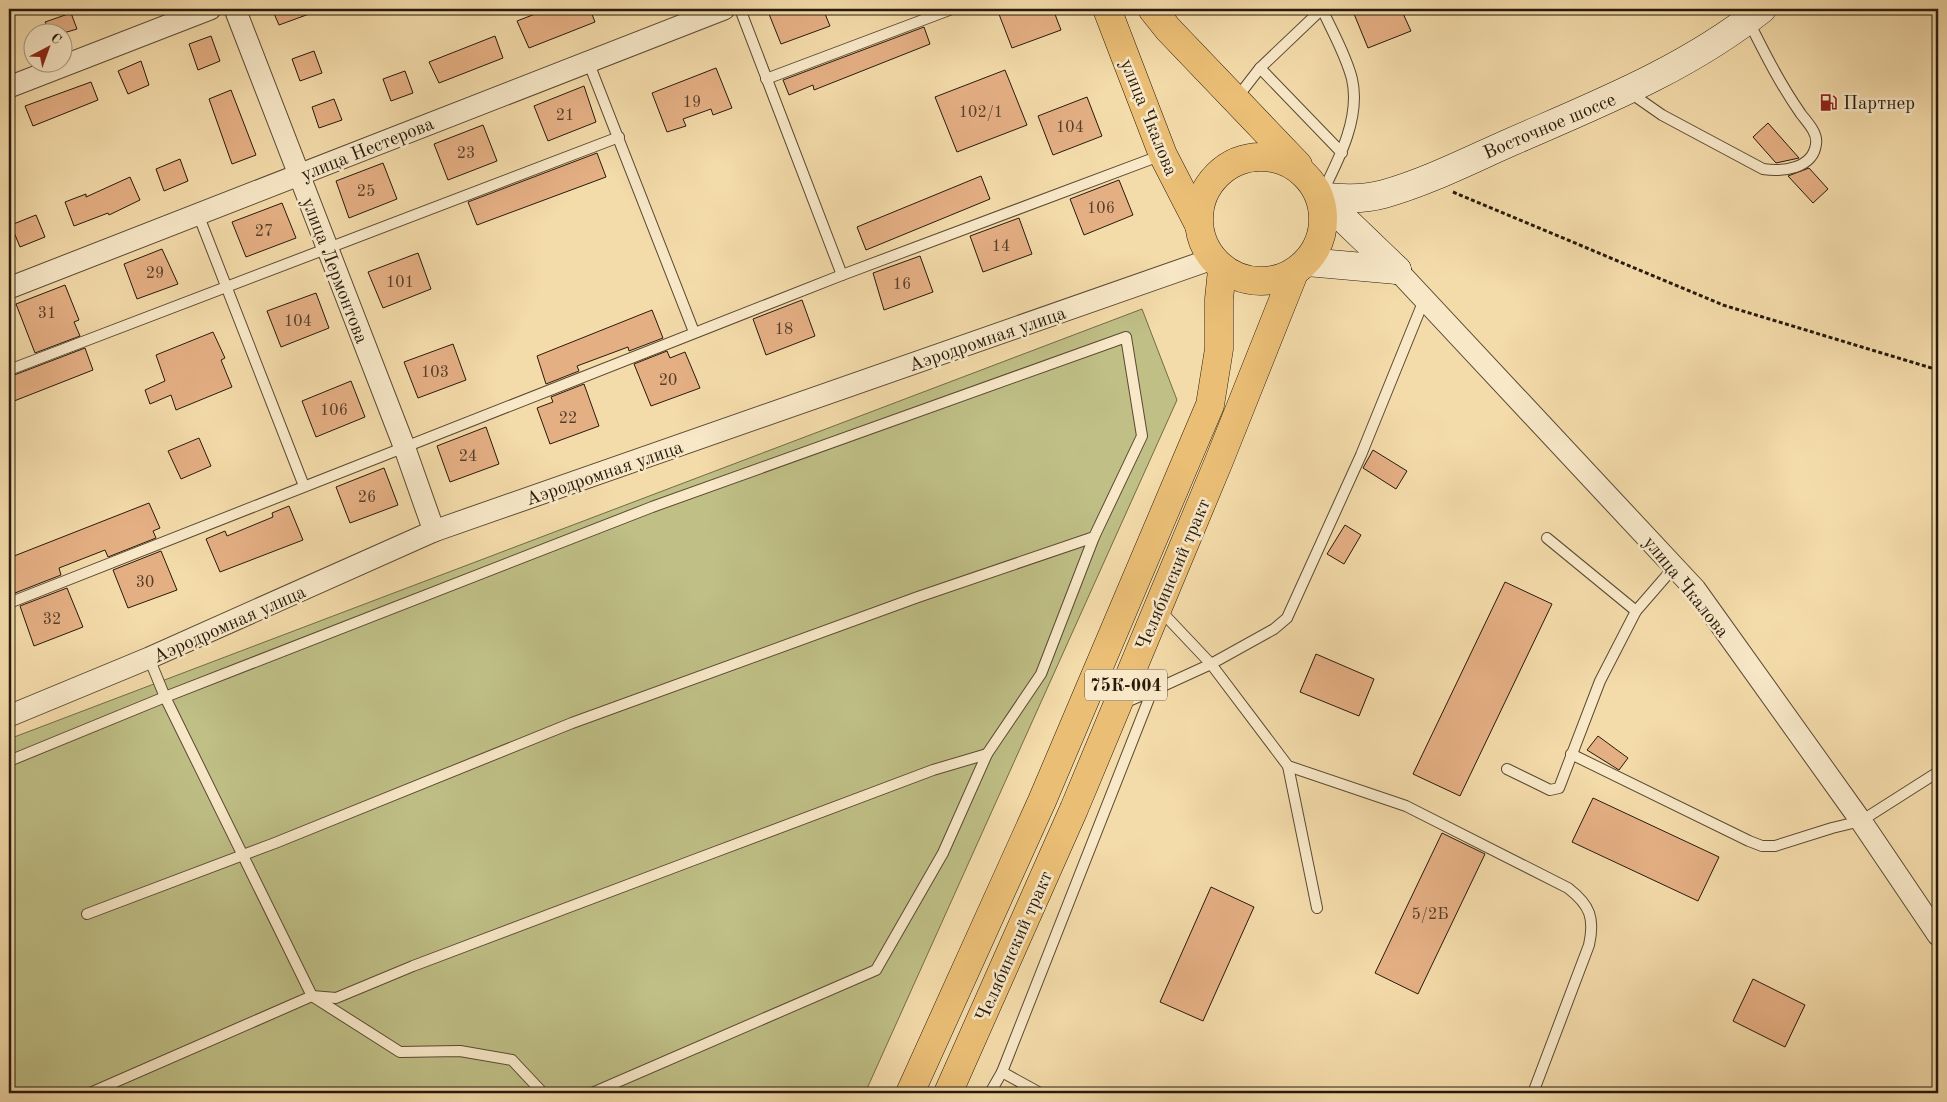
<svg xmlns="http://www.w3.org/2000/svg" width="1947" height="1102" font-family="'Old Standard TT',serif">
<style>
.green{fill:#bfbf86;stroke:#736c49}
.building{fill:#e5af84;stroke:#271a0c}
.lines{fill:none;stroke-linecap:round;stroke-linejoin:round}
.lane-casing{stroke:#5a4a34;stroke-width:12}
.street-casing{stroke:#5a4a34;stroke-width:23}
.secondary-casing{stroke:#271a0c;stroke-width:29}
.primary-casing{stroke:#271a0c;stroke-width:29}
.path{stroke:#271a0c;stroke-width:3;stroke-dasharray:4 2.5;stroke-linecap:butt}
.lane{stroke:#f8e8c8;stroke-width:10}
.street{stroke:#f8e8c8;stroke-width:21}
.secondary{stroke:#f8e8c8;stroke-width:28}
.primary{stroke:#eabe75;stroke-width:28}
.labels{text-anchor:middle;stroke-width:5;stroke-linejoin:round;paint-order:stroke}
.number-label{font-size:16px;fill:#563f2a}
.shield{fill:#f8e8c8;stroke:#665844;stroke-width:1}
.shield-label{font-size:18px;font-weight:bold;fill:#271a0c}
.poi-label{font-size:19px;fill:#271a0c;stroke:#f8e8c8;text-anchor:start}
.street-label{font-size:19px;fill:#271a0c;stroke:#f8e8c8}
</style>
<rect width="100%" height="100%" fill="#f4dbaa"/>
<filter id="stains"><feTurbulence type="fractalNoise" baseFrequency=".004" numOctaves="4"/><feColorMatrix values="0 0 0 0 .2 0 0 0 0 .09 0 0 0 0 .02 0 0 0 .5 -.17"/></filter>
<radialGradient id="worn" r=".72"><stop offset=".6" stop-color="#630" stop-opacity="0"/><stop offset="1" stop-color="#630" stop-opacity=".3"/></radialGradient>
<path class="green" d="M 1142,309 L 1177,400 L 865,1093 L 9,1093 L 9,739 Z"/>
<g class="building">
<path d="M 272,9 L 319,9 L 320,10 L 279,25 Z"/>
<path d="M 548,9 L 590,9 L 595,22 L 529,48 L 517,21 Z"/>
<path d="M 767,9 L 823,9 L 830,26 L 781,44 Z"/>
<path d="M 997,9 L 1053,9 L 1061,30 L 1012,48 Z"/>
<path d="M 1352,9 L 1401,9 L 1411,31 L 1368,48 Z"/>
<path d="M 71,13 L 77,29 L 67,32 L 50,32 L 45,22 Z"/>
<path d="M 924,27 L 930,44 L 814,90 L 813,85 L 789,95 L 783,80 Z"/>
<path d="M 211,36 L 220,61 L 198,70 L 189,44 Z"/>
<path d="M 495,36 L 503,58 L 439,83 L 429,62 Z"/>
<path d="M 314,51 L 322,73 L 300,81 L 292,59 Z"/>
<path d="M 141,61 L 149,85 L 128,94 L 118,71 Z"/>
<path d="M 716,68 L 732,108 L 713,115 L 711,109 L 683,119 L 686,126 L 667,132 L 652,93 Z"/>
<path d="M 1005,70 L 1027,125 L 957,152 L 935,97 Z"/>
<path d="M 405,71 L 413,93 L 391,101 L 383,79 Z"/>
<path d="M 91,82 L 98,100 L 33,126 L 25,106 Z"/>
<path d="M 584,86 L 596,122 L 548,141 L 534,106 Z"/>
<path d="M 231,90 L 256,155 L 232,164 L 209,99 Z"/>
<path d="M 1087,97 L 1102,136 L 1053,155 L 1038,116 Z"/>
<path d="M 334,99 L 342,120 L 319,128 L 312,107 Z"/>
<path d="M 1768,123 L 1799,158 L 1776,163 L 1753,137 Z"/>
<path d="M 483,125 L 497,161 L 448,180 L 434,144 Z"/>
<path d="M 597,153 L 606,177 L 477,225 L 468,202 Z"/>
<path d="M 180,159 L 188,181 L 164,191 L 156,169 Z"/>
<path d="M 383,163 L 397,199 L 349,218 L 336,181 Z"/>
<path d="M 1809,168 L 1828,189 L 1813,203 L 1788,176 Z"/>
<path d="M 981,176 L 990,199 L 866,250 L 857,227 Z"/>
<path d="M 130,177 L 140,200 L 109,215 L 108,213 L 74,226 L 65,202 L 86,194 L 86,197 Z"/>
<path d="M 1119,180 L 1133,215 L 1084,235 L 1070,199 Z"/>
<path d="M 282,203 L 296,238 L 246,257 L 232,222 Z"/>
<path d="M 36,215 L 45,237 L 20,247 L 11,225 Z"/>
<path d="M 1019,218 L 1032,254 L 983,272 L 970,236 Z"/>
<path d="M 162,249 L 178,284 L 137,299 L 124,264 Z"/>
<path d="M 418,253 L 431,289 L 383,308 L 368,272 Z"/>
<path d="M 920,256 L 933,292 L 884,310 L 873,273 Z"/>
<path d="M 65,285 L 79,320 L 74,322 L 80,336 L 35,353 L 16,304 Z"/>
<path d="M 316,293 L 329,328 L 281,347 L 267,311 Z"/>
<path d="M 802,300 L 815,336 L 766,355 L 753,319 Z"/>
<path d="M 652,310 L 663,338 L 629,351 L 628,347 L 577,366 L 579,371 L 546,384 L 537,356 Z"/>
<path d="M 213,332 L 225,358 L 221,360 L 232,387 L 176,410 L 171,395 L 150,404 L 145,390 L 165,381 L 156,355 Z"/>
<path d="M 453,344 L 466,380 L 418,398 L 404,362 Z"/>
<path d="M 85,348 L 93,370 L 9,403 L 9,377 Z"/>
<path d="M 667,351 L 670,358 L 685,352 L 700,388 L 651,406 L 634,364 Z"/>
<path d="M 351,381 L 365,417 L 316,437 L 302,401 Z"/>
<path d="M 584,384 L 599,426 L 550,444 L 537,408 L 553,402 L 551,397 Z"/>
<path d="M 486,427 L 499,464 L 450,482 L 437,446 Z"/>
<path d="M 199,438 L 211,466 L 181,479 L 168,451 Z"/>
<path d="M 1373,450 L 1407,471 L 1396,489 L 1363,468 Z"/>
<path d="M 384,468 L 398,505 L 350,523 L 336,487 Z"/>
<path d="M 149,503 L 160,528 L 153,531 L 156,538 L 108,557 L 105,550 L 59,568 L 61,575 L 15,593 L 12,586 L 9,587 L 9,558 Z"/>
<path d="M 289,506 L 303,540 L 220,572 L 206,539 L 225,531 L 227,536 L 273,517 L 272,513 Z"/>
<path d="M 1345,525 L 1361,535 L 1344,564 L 1327,554 Z"/>
<path d="M 161,551 L 177,590 L 128,608 L 113,570 Z"/>
<path d="M 1505,582 L 1552,604 L 1460,796 L 1413,774 Z"/>
<path d="M 67,588 L 83,627 L 34,646 L 20,606 Z"/>
<path d="M 1316,654 L 1374,679 L 1359,716 L 1300,692 Z"/>
<path d="M 1598,736 L 1628,758 L 1619,770 L 1587,750 Z"/>
<path d="M 1593,798 L 1719,857 L 1698,901 L 1572,842 Z"/>
<path d="M 1442,833 L 1485,854 L 1418,994 L 1375,973 Z"/>
<path d="M 1211,887 L 1254,907 L 1203,1021 L 1160,1002 Z"/>
<path d="M 1753,979 L 1805,1005 L 1785,1047 L 1733,1021 Z"/>
</g>
<g class="lines">
<defs>
<g id="lane">
<path d="M 740,9 L 842,275"/>
<path d="M 588,61 L 694,332"/>
<path d="M 766,79 L 952,9"/>
<path d="M 1629,92 L 1662,115 L 1763,169 C 1782,172 1813,169 1816,144 C 1818,133 1807,122 1801,114 C 1780,84 1764,52 1748,20"/>
<path d="M 1236,99 L 1260,68"/>
<path d="M 1321,195 C 1338,161 1361,118 1352,79 C 1346,55 1332,31 1322,9 L 1260,68 L 1342,153"/>
<path d="M 198,214 L 304,486"/>
<path d="M 9,370 L 619,137"/>
<path d="M 1547,538 L 1636,611"/>
<path d="M 9,603 L 842,275 L 1162,155"/>
<path d="M 1159,609 L 1211,664 L 1274,629 L 1287,618 L 1361,455 L 1424,300"/>
<path d="M 149,658 L 165,697 L 312,996 L 400,1052 L 460,1051 L 512,1060 L 543,1093"/>
<path d="M 1124,703 L 1152,691"/>
<path d="M 987,754 L 1041,674 L 1094,537"/>
<path d="M 1571,754 L 1749,841 L 1762,846 L 1775,846 L 1832,828 L 1861,821 L 1938,772"/>
<path d="M 9,761 L 165,697 L 652,507 L 1126,337 L 1142,436 L 1094,537 L 918,597 L 572,723 L 275,843 L 87,914"/>
<path d="M 1288,766 L 1317,908"/>
<path d="M 1507,769 L 1550,790 L 1559,788 L 1600,681 L 1636,611 L 1675,566"/>
<path d="M 1002,1072 L 1040,1093"/>
<path d="M 90,1093 L 312,996 L 336,998 L 413,966 L 691,861 L 933,770 L 987,754 L 943,853 L 876,970 L 592,1093"/>
<path d="M 990,1093 L 1002,1072 L 1152,691 L 1211,664 L 1288,766 L 1406,806 L 1568,888 C 1590,905 1595,918 1589,945 L 1533,1093"/>
</g>
<g id="street">
<path d="M 235,9 L 404,446 L 434,531"/>
<path d="M 9,87 L 210,9"/>
<path d="M 1397,270 L 1695,589 L 1861,821 L 1938,935"/>
<path d="M 9,288 L 724,9"/>
<path d="M 9,716 L 149,658 L 434,531 L 1212,259"/>
</g>
<g id="secondary">
<path d="M 1320,196 C 1342,199 1362,200 1384,194 C 1427,182 1470,160 1511,142 C 1598,104 1687,69 1762,9"/>
<path d="M 1320,196 L 1397,270"/>
<path d="M 1307,262 L 1397,270"/>
</g>
<g id="primary">
<path d="M 1107,9 L 1163,155 L 1198,223"/>
<path d="M 1152,9 L 1168,29 L 1298,165"/>
<circle cx="1261" cy="219" r="62"/>
<path d="M 910,1093 L 1042,801 L 1210,405 L 1219,349 L 1219,299 L 1222,270"/>
<path d="M 948,1093 L 1074,809 L 1219,461 L 1294,273"/>
</g>
</defs>
<use href="#lane" class="lane-casing"/>
<use href="#street" class="street-casing"/>
<use href="#secondary" class="secondary-casing"/>
<use href="#primary" class="primary-casing"/>
<path class="path" d="M 1453,192 L 1723,305 L 1938,370"/>
<use href="#lane" class="lane"/>
<use href="#street" class="street"/>
<use href="#secondary" class="secondary"/>
<use href="#primary" class="primary"/>
</g>
<defs>
<symbol id="fuel-bare" viewBox="-9 -9 18 18"><path d="M-5.5-6h7V0h2V4h1.3V-2.5L3-4.5l.8-.8L6-3V5H2.5V1h-1V6h-7ZM-4.2-4.7v3.2H.2V-4.7Z" fill="#8f2418" stroke="#f8e8c8" stroke-width="2.5" paint-order="stroke"/></symbol>
</defs>
<g fill-rule="evenodd">
<use href="#fuel-bare" x="1816" y="90" width="25" height="25"/>
</g>
<g class="labels">
<g class="number-label">
<text x="692" y="107">19</text>
<text x="981" y="117">102/1</text>
<text x="565" y="120">21</text>
<text x="1070" y="132">104</text>
<text x="466" y="158">23</text>
<text x="366" y="196">25</text>
<text x="1101" y="213">106</text>
<text x="264" y="236">27</text>
<text x="1001" y="251">14</text>
<text x="155" y="278">29</text>
<text x="400" y="287">101</text>
<text x="902" y="289">16</text>
<text x="47" y="318">31</text>
<text x="298" y="326">104</text>
<text x="784" y="334">18</text>
<text x="435" y="377">103</text>
<text x="668" y="385">20</text>
<text x="334" y="415">106</text>
<text x="568" y="423">22</text>
<text x="468" y="461">24</text>
<text x="367" y="502">26</text>
<text x="145" y="587">30</text>
<text x="52" y="624">32</text>
<text x="1430" y="919">5/2Б</text>
</g>
<rect class="shield" x="1085" y="669.5" width="82" height="31" rx="4"/>
<g class="shield-label">
<text x="1126" y="691">75К-004</text>
</g>
<g class="poi-label">
<text x="1843" y="109">Партнер</text>
</g>
<g class="street-label">
<text transform="translate(1150 117) rotate(68)" y="7">улица Чкалова</text>
<text transform="translate(1549 125) rotate(-23)" y="7">Восточное шоссе</text>
<text transform="translate(367 148) rotate(-22)" y="7">улица Нестерова</text>
<text transform="translate(336 270) rotate(69)" y="7">улица Лермонтова</text>
<text transform="translate(987 338) rotate(-19)" y="7">Аэродромная улица</text>
<text transform="translate(604 472) rotate(-19)" y="7">Аэродромная улица</text>
<text transform="translate(1172 574) rotate(-67)" y="7">Челябинский тракт</text>
<text transform="translate(1687 586) rotate(51)" y="7">улица Чкалова</text>
<text transform="translate(229 623) rotate(-24)" y="7">Аэродромная улица</text>
<text transform="translate(1013 946) rotate(-66)" y="7">Челябинский тракт</text>
</g>
</g>
<rect width="1947" height="1102" fill="none" stroke="#f4dbaa" stroke-width="30"/>
<rect x="10" y="10" width="1927" height="1082" fill="none" stroke="#271a0c" stroke-width="2.5"/>
<rect x="15" y="15" width="1917" height="1072" fill="none" stroke="#271a0c"/>
<g transform="translate(48 48) rotate(41)"><circle r="24" fill="#f8e8c8" stroke="#a4967d"/>
<path d="M0-4L9 19L0 12L-9 19Z" fill="#8f2418"/>
<text y="-8" font-size="14" font-weight="bold" text-anchor="middle" fill="#271a0c">С</text>
</g>
<rect width="100%" height="100%" filter="url(#stains)"/>
<rect width="100%" height="100%" fill="url(#worn)"/>
</svg>
